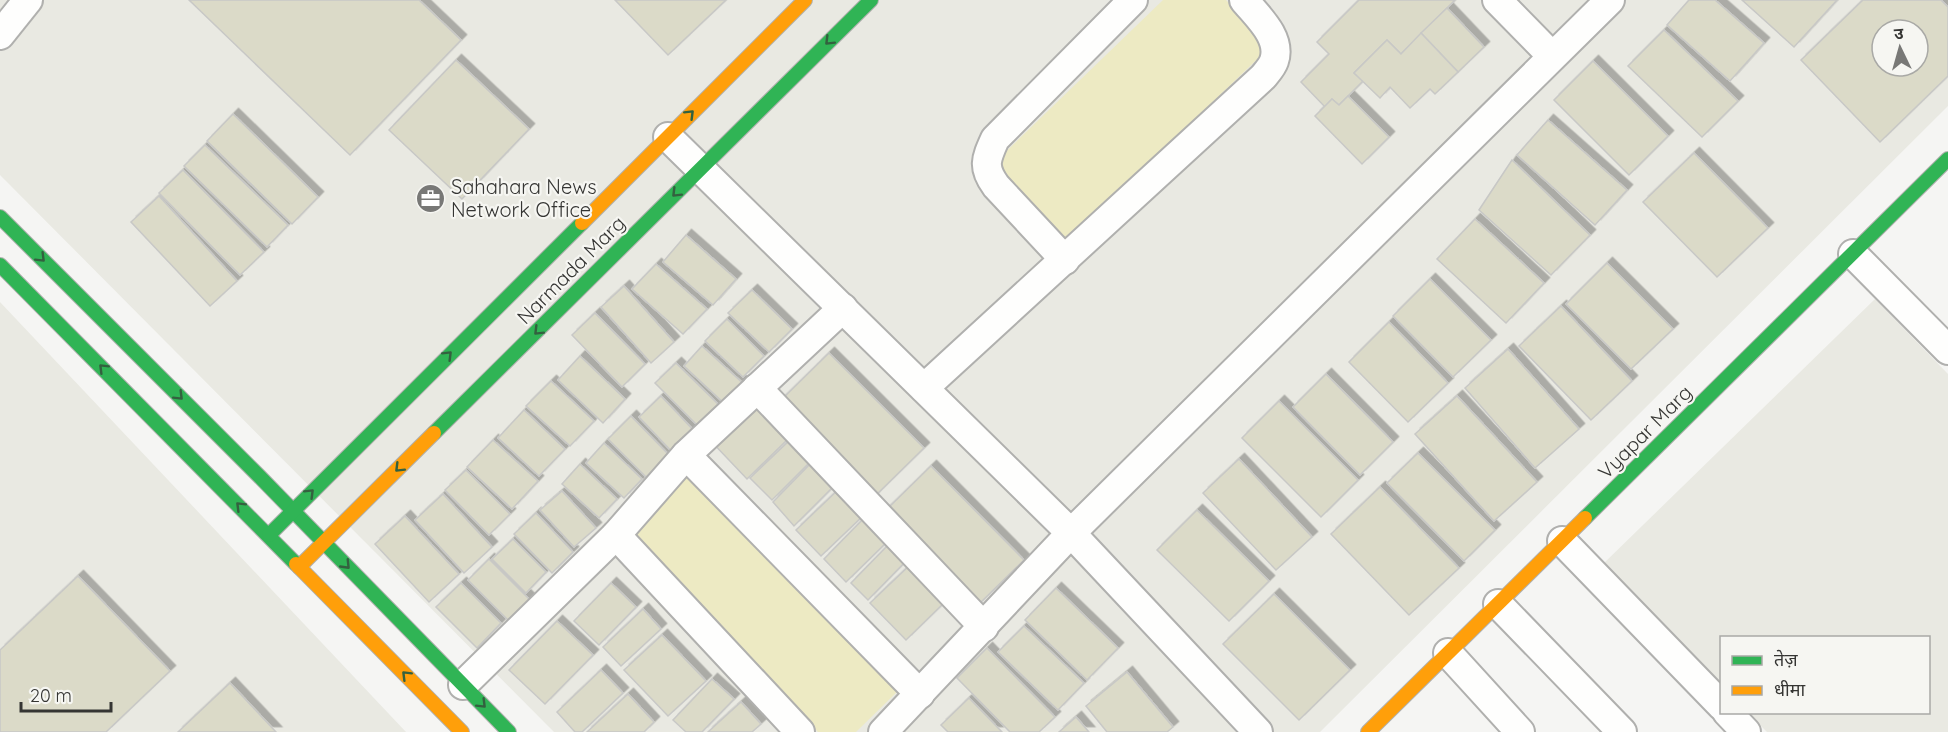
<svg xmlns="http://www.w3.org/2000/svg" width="1948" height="732" font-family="Quicksand,'Noto Sans Devanagari',sans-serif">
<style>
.built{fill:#e9e9e2;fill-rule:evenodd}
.green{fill:#edeac3}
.building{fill:#dbdac8;stroke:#c8c8c6;stroke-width:1.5;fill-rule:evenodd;filter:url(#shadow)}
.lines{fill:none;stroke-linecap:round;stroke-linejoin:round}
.street-casing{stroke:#b0b0ae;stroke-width:32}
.fast-casing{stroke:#b0b0ae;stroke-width:16}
.slow-casing{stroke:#b0b0ae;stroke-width:16}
.street{stroke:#fefefd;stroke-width:28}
.fast{stroke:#30b455;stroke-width:14}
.slow{stroke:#ff9f0a;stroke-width:14}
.oneway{stroke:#33613f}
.labels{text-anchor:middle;stroke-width:4.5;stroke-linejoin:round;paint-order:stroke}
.poi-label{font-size:20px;fill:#353533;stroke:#f6f6f2;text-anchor:start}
.street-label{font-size:20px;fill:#353533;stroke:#f6f6f2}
</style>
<defs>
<filter id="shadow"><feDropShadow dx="5.5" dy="-5.5" stdDeviation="0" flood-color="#0004"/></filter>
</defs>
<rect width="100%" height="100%" fill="#f5f5f3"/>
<g class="built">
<path d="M 0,0 L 1948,0 L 1948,106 L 1320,732 L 554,732 L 0,175 ZM 1882,30 L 1918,30 L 1918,66 L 1882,66 Z"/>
<path d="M 1875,299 L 1948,374 L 1948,732 L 1767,732 L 1748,713 L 1928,712 L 1928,638 L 1722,638 L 1721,685 L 1603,564 Z"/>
<path d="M 0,302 L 406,732 L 0,732 Z"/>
</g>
<g class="green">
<path d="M 1163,0 L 1226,0 L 1271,46 L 1067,242 L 992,165 Z"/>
<path d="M 688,476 L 901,688 L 856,732 L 818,732 L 624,539 Z"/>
</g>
<g class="building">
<path d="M 189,0 L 419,0 L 461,40 L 350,155 Z"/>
<path d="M 615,0 L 726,0 L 668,55 Z"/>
<path d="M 1359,0 L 1455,0 L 1401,54 L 1387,40 L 1354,73 L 1363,81 L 1339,105 L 1332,99 L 1325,107 L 1301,82 L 1329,54 L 1317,42 Z"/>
<path d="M 1689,0 L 1715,0 L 1764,43 L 1730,81 L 1667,25 Z"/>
<path d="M 1742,0 L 1837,0 L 1794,47 Z"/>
<path d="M 1863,0 L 1941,0 L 1948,7 L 1948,76 L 1880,142 L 1801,60 ZM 1882,30 L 1918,30 L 1918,66 L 1882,66 Z"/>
<path d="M 1447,8 L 1484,47 L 1458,72 L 1421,33 Z"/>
<path d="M 1664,30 L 1738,101 L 1702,137 L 1628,66 Z"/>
<path d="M 1421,33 L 1458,72 L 1435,94 L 1430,89 L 1410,108 L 1390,87 L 1380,98 L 1354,73 L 1387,40 L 1401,54 Z"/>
<path d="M 456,60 L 529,129 L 462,199 L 389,130 Z"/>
<path d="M 1593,61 L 1668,136 L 1629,175 L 1554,100 Z"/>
<path d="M 1348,96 L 1389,137 L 1362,164 L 1315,116 L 1332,99 L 1339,105 Z"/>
<path d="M 233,114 L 318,197 L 292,224 L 207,141 Z"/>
<path d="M 1548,120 L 1627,190 L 1595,225 L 1517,155 Z"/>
<path d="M 205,145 L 288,225 L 267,247 L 184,166 Z"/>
<path d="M 1694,153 L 1768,228 L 1717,277 L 1643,202 Z"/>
<path d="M 1512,160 L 1590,235 L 1551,275 L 1479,210 Z"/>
<path d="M 183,170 L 264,252 L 240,275 L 159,193 Z"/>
<path d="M 159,196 L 237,281 L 210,306 L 131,222 Z"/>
<path d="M 1475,219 L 1544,283 L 1506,323 L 1437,259 Z"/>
<path d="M 686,235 L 736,279 L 713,305 L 663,262 Z"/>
<path d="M 1607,263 L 1673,329 L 1631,369 L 1566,304 Z"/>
<path d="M 656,264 L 707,309 L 683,334 L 632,289 Z"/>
<path d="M 1430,279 L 1491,340 L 1453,377 L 1393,316 Z"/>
<path d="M 624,286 L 674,342 L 651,363 L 601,307 Z"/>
<path d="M 752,290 L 792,329 L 769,352 L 728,313 Z"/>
<path d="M 1561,306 L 1632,381 L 1591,420 L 1519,346 Z"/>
<path d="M 595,313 L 645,364 L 622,387 L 572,335 Z"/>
<path d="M 727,319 L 764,356 L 743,377 L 705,341 Z"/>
<path d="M 1389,322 L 1448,383 L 1408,422 L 1349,362 Z"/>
<path d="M 702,346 L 746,386 L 727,406 L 684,366 Z"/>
<path d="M 1508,349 L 1579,429 L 1535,468 L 1465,388 Z"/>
<path d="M 829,353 L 924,448 L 872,499 L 777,404 Z"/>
<path d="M 580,356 L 625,399 L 603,423 L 558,380 Z"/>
<path d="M 676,363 L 720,406 L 699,427 L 655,383 Z"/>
<path d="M 1326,374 L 1393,442 L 1360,475 L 1293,407 Z"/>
<path d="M 551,381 L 594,421 L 570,446 L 526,406 Z"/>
<path d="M 661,396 L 699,436 L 676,456 L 639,417 Z"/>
<path d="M 1457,396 L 1537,482 L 1494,521 L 1415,434 Z"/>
<path d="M 754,397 L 791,436 L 747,479 L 709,439 Z"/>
<path d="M 1279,401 L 1358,480 L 1321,517 L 1242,438 Z"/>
<path d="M 524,410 L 565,449 L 539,476 L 498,438 Z"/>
<path d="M 631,416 L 669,455 L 646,477 L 608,439 Z"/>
<path d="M 493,440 L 538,481 L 512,509 L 467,467 Z"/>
<path d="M 790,440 L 811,461 L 772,500 L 750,478 Z"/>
<path d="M 604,443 L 642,479 L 624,498 L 586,463 Z"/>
<path d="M 1418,453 L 1495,530 L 1464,561 L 1387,483 Z"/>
<path d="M 1239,459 L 1312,537 L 1276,570 L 1203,493 Z"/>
<path d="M 814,460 L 835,485 L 794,526 L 773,502 Z"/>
<path d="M 580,464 L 617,499 L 599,518 L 562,484 Z"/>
<path d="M 931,466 L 1024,560 L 977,606 L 884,512 Z"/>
<path d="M 466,470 L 510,514 L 489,535 L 445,490 Z"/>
<path d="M 842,486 L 867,512 L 821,556 L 796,530 Z"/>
<path d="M 1380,487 L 1459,568 L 1409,615 L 1331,534 Z"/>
<path d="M 562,491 L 596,528 L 574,547 L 540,510 Z"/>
<path d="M 443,494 L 492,547 L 464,573 L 415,520 Z"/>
<path d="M 1197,510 L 1269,581 L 1229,621 L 1157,550 Z"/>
<path d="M 536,513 L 573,552 L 552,573 L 514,534 Z"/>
<path d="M 867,515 L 890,539 L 846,582 L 824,559 Z"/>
<path d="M 405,516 L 459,574 L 429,602 L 375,544 Z"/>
<path d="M 513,539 L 546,572 L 526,593 L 492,559 Z"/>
<path d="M 891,542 L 908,559 L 868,600 L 851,583 Z"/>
<path d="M 489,559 L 530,600 L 509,621 L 468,580 Z"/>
<path d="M 911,564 L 946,601 L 906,640 L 870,603 Z"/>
<path d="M 78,576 L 170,671 L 106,732 L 0,732 L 0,650 Z"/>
<path d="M 461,583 L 501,623 L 477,648 L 436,607 Z"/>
<path d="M 611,583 L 636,607 L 599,645 L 574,621 Z"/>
<path d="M 1056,588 L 1118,648 L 1087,680 L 1025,620 Z"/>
<path d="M 1274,594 L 1350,670 L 1299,720 L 1223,644 Z"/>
<path d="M 643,609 L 661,629 L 621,666 L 603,647 Z"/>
<path d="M 557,621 L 593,655 L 545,704 L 509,670 Z"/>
<path d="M 1024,626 L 1084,683 L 1058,710 L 998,652 Z"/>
<path d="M 662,635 L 706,681 L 668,716 L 624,670 Z"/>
<path d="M 987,648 L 1055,717 L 1039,732 L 1010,732 L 957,678 Z"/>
<path d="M 601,670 L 623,693 L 582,732 L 575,732 L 557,712 Z"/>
<path d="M 1127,672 L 1173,727 L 1167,732 L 1107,732 L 1086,706 Z"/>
<path d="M 712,679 L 734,699 L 702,732 L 686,732 L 673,720 Z"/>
<path d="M 230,683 L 276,732 L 178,732 Z"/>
<path d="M 628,694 L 654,722 L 644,732 L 587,732 Z"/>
<path d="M 969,698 L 1002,732 L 948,732 L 941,725 Z"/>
<path d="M 741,702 L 761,724 L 752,732 L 708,732 Z"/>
<path d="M 1076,717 L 1089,732 L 1059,732 Z"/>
</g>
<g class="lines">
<defs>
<g id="street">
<path d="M 1497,0 L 1552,56"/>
<path d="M 0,35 L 28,0"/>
<path d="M 668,137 L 1071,533 L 1258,732"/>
<path d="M 1853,254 L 1948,350"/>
<path d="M 1065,260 L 996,186 C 982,167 986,159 995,139 L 1133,0"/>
<path d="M 757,388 L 984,627"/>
<path d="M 924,388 L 1263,77 C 1267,72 1272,67 1274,61 C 1282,38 1258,17 1244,0"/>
<path d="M 686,455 L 920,694"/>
<path d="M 616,535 L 800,732"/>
<path d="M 1562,541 L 1722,706"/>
<path d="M 1498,604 L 1622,732"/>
<path d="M 1448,653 L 1520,732"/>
<path d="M 463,685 L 616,535 L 686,455 L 843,308"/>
<path d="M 1727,712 L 1746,732"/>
<path d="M 883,732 L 1071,533 L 1610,0"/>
</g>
<g id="fast">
<path d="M 0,217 L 259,476 L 509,732"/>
<path d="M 0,265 L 296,564"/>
<path d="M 434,433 L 871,0"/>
<path d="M 1585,518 L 1948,159"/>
<path d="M 269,535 L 582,223"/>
</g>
<g id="slow">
<path d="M 582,223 L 805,0"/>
<path d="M 296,564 L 462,732"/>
<path d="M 299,567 L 434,433"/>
<path d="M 1368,732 L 1585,518"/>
</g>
</defs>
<use href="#street" class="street-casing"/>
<use href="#fast" class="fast-casing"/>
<use href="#slow" class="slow-casing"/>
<use href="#street" class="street"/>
<use href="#fast" class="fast"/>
<use href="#slow" class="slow"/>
</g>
<defs><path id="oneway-chevron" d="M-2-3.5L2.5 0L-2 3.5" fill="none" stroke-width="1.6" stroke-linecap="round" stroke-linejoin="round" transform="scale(1.5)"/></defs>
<g class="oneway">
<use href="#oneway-chevron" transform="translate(829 41) rotate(135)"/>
<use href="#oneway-chevron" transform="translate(690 114) rotate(-45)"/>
<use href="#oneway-chevron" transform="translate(676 193) rotate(135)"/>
<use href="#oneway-chevron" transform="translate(41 258) rotate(45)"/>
<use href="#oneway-chevron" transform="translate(538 331) rotate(135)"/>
<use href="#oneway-chevron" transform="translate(448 355) rotate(-45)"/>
<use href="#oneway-chevron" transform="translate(103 368) rotate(-135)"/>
<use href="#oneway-chevron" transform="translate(179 396) rotate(45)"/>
<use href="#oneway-chevron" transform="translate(399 468) rotate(135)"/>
<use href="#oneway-chevron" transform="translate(310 493) rotate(-45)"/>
<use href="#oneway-chevron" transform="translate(240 506) rotate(-135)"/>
<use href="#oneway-chevron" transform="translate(346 565) rotate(46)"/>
<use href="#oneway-chevron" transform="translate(406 675) rotate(-135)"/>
<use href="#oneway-chevron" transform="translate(482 704) rotate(45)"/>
</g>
<defs>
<symbol id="office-disc" viewBox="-11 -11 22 22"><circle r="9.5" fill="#787876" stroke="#f6f6f2"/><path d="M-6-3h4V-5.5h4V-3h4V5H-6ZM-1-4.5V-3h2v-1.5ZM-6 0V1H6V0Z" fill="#fff"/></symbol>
</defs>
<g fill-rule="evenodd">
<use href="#office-disc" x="414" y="182" width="33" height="33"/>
</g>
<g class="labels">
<g class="poi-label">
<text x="451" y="194">Sahahara News<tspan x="451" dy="23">Network Office</tspan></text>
</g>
<g class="street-label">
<text transform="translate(571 270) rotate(-45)" y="7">Narmada Marg</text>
<text transform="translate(1645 432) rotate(-45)" y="7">Vyapar Marg</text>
</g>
</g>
<rect x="1720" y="636" width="210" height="78" fill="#f6f6f2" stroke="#a9a9a6" stroke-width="1.5"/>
<rect x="1732" y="656" width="30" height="9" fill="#30b455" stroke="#a9a9a6" stroke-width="1.5"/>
<text x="1774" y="666" font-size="18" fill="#353533">तेज़</text>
<rect x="1732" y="686" width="30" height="9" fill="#ff9f0a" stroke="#a9a9a6" stroke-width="1.5"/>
<text x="1774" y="696" font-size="18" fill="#353533">धीमा</text>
<g transform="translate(1900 48) rotate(355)"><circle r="28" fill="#f6f6f2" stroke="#a9a9a6" stroke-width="1.5"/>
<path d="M0-4.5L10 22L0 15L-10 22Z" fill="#787876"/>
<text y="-9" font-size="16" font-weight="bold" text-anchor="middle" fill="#353533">उ</text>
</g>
<path d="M21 702v9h90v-9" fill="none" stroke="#353533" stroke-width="3"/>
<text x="30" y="702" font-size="18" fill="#353533" stroke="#f6f6f2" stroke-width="4.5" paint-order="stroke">20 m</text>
</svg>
